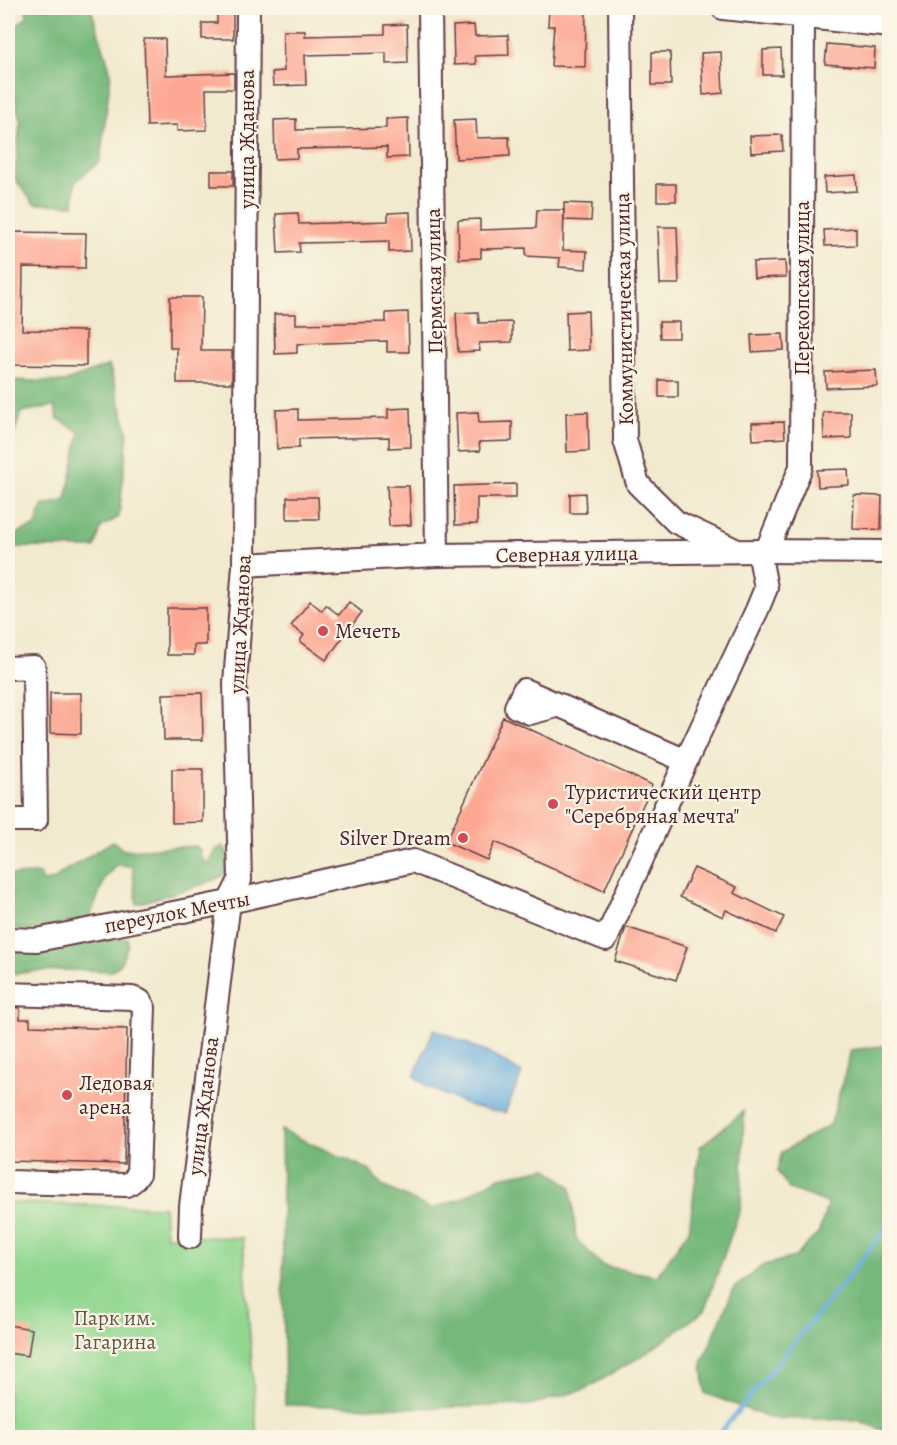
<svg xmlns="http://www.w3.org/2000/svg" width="897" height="1445" font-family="Alegreya,serif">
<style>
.green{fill:#91d790;stroke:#6e7b5e;stroke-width:1.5}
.forest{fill:#74b87a;stroke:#5f6c52;stroke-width:1.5}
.water{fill:#68adde;stroke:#596684;stroke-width:1.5}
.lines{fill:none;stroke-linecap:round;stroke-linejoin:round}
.stream{stroke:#68adde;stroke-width:4.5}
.building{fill:#fca793}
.minor-casing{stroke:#633d44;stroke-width:26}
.minor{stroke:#fff;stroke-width:22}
.poi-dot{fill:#d1495b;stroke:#fcf5e5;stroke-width:2}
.labels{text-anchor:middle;stroke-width:4.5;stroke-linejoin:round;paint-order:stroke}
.street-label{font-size:21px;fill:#4a1f2b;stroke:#fcf5e5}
.poi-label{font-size:21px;fill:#4a1f2b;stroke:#fcf5e5;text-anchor:start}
.park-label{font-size:21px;fill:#5f5649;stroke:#fcf5e5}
</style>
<rect width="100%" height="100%" fill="#fcf5e5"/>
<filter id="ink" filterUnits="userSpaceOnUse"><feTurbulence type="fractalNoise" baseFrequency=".0167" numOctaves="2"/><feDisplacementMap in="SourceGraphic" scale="12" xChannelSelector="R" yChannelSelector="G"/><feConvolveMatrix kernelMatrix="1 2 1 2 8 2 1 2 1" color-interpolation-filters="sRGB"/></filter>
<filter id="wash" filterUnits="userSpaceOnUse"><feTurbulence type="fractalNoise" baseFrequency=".008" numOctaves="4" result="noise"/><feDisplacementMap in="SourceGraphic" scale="24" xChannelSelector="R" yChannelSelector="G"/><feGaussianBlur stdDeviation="1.35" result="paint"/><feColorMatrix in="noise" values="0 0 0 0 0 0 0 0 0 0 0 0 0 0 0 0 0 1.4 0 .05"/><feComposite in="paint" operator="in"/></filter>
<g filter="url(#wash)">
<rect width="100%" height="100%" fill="#f2eacf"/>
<path class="green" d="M 8,1203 L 164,1207 L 166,1236 L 243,1238 L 257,1437 L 8,1438 Z"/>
<g class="forest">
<path d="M 26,8 L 91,8 L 111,73 L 100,161 L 75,182 L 74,205 L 34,204 L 15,179 L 20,120 L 8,74 L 10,30 L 27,17 Z"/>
<path d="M 109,365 L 128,432 L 119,517 L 101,527 L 95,548 L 13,547 L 17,533 L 36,526 L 42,506 L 66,500 L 80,432 L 57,418 L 55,406 L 21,412 L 8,455 L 8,380 L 64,382 Z"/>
<path d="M 113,841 L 123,850 L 196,846 L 201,851 L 200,856 L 207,864 L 215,850 L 223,846 L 229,855 L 225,875 L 204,884 L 137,904 L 132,866 L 116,865 L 105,878 L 90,917 L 37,930 L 8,930 L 8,884 L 10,875 L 39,874 L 44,882 L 55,880 L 61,873 Z"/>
<path d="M 127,938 L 128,944 L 120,965 L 111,971 L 76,970 L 37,971 L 13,974 L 8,971 L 8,947 Z"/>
<path d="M 889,1045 L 889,1433 L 857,1420 L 769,1418 L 705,1393 L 702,1363 L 734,1288 L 764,1265 L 795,1257 L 819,1232 L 828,1203 L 789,1189 L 777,1171 L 782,1152 L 831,1124 L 851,1050 Z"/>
<path d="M 744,1111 L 741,1207 L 704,1311 L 648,1352 L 586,1389 L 530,1405 L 422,1408 L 285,1405 L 281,1130 L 368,1169 L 383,1186 L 431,1209 L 460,1199 L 500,1177 L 547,1168 L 571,1187 L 576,1239 L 603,1266 L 657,1276 L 689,1230 L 700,1147 Z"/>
</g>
<path class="water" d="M 434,1029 L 493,1055 L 522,1073 L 505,1113 L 470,1106 L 428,1087 L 414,1076 Z"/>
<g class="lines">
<path class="stream" d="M 716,1438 L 853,1271 L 890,1222"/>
</g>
<g id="blocks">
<g class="building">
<path d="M 217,8 L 233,8 L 233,39 L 202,39 L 202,23 L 217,23 Z"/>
<path d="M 549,8 L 586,8 L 585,67 L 551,66 L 554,26 L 548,26 Z"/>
<path d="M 407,24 L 408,63 L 386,64 L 386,53 L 305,55 L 306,85 L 273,86 L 272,72 L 284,71 L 283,31 L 305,31 L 305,36 L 385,34 L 385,25 Z"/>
<path d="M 474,25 L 475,36 L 508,35 L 509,55 L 475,56 L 476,64 L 454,65 L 453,26 Z"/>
<path d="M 144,39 L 165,39 L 166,75 L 234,73 L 234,89 L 206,89 L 207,130 L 177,131 L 177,125 L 147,126 Z"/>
<path d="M 827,44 L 875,48 L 874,68 L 825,64 Z"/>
<path d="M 781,49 L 782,75 L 763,75 L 763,50 Z"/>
<path d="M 652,52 L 670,52 L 671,85 L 652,85 Z"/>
<path d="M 721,52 L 723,93 L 703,95 L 701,53 Z"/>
<path d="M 408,118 L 409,157 L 387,158 L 387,147 L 297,149 L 297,158 L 275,159 L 274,120 L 296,119 L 296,130 L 386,128 L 386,119 Z"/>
<path d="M 476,119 L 477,138 L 509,137 L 510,156 L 456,159 L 454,120 Z"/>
<path d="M 782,135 L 783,151 L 751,153 L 750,136 Z"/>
<rect x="211" y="171" width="22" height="15"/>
<path d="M 856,175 L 857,191 L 825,193 L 824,177 Z"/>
<rect x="657" y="184" width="19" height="17"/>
<path d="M 564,203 L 592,204 L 591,221 L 564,220 Z"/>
<path d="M 537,210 L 564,210 L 563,250 L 587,251 L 586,269 L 559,267 L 560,258 L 526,256 L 526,248 L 481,249 L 481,258 L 459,259 L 458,220 L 480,219 L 480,230 L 536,228 Z"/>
<path d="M 410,212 L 411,251 L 389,252 L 389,241 L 354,242 L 299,243 L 300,252 L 278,253 L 276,214 L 298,213 L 299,224 L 388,221 L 388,213 Z"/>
<path d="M 658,227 L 677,227 L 679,284 L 660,284 Z"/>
<path d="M 856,228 L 856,245 L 825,246 L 824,230 Z"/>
<path d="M 8,232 L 86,233 L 85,268 L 23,267 L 22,330 L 86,331 L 86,366 L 8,365 Z"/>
<path d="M 785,261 L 786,277 L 754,278 L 753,262 Z"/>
<path d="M 170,297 L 202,297 L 201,351 L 232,351 L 232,383 L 177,383 L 177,348 L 170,348 Z"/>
<path d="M 588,311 L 589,350 L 567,351 L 566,312 Z"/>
<path d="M 408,312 L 409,352 L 387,352 L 387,341 L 297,344 L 297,353 L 275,354 L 274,314 L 296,314 L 296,324 L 347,323 L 386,322 L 386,313 Z"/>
<path d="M 478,312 L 479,323 L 512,322 L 512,342 L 479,343 L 480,351 L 458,352 L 456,313 Z"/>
<path d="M 659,322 L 679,322 L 679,338 L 660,338 Z"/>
<path d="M 783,334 L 784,350 L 752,352 L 751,335 Z"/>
<path d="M 876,370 L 877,386 L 826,388 L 825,372 Z"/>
<rect x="659" y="380" width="19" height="17"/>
<path d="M 410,408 L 411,447 L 389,448 L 389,437 L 299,439 L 299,448 L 277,449 L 276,410 L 298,409 L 298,420 L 388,418 L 388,409 Z"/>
<path d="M 478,412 L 479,423 L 512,422 L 512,441 L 479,442 L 480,451 L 458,452 L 456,413 Z"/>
<path d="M 588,412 L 589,451 L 567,452 L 566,413 Z"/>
<path d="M 823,412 L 851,412 L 851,438 L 824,439 Z"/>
<path d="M 784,422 L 785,438 L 753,440 L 752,423 Z"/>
<path d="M 848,469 L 849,485 L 818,487 L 817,470 Z"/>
<path d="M 516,484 L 516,498 L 477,498 L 477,524 L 455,525 L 454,486 Z"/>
<path d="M 387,486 L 409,486 L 411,525 L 389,526 Z"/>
<path d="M 585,493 L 586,513 L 570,513 L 570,494 Z"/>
<path d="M 854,495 L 882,496 L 881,530 L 853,529 Z"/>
<path d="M 287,497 L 318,497 L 319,519 L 287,519 Z"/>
<path d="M 310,601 L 322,611 L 326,605 L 339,615 L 349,602 L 362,612 L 326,660 L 300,641 L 304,635 L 291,626 Z"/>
<path d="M 167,608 L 206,608 L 206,645 L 194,645 L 194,655 L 167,655 Z"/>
<path d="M 50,693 L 81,693 L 81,734 L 50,733 Z"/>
<path d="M 202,693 L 203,740 L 164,740 L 163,694 Z"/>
<path d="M 503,717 L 652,785 L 604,891 L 495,842 L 487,860 L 446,842 Z"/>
<path d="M 172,769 L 203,769 L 203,822 L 172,823 Z"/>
<path d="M 694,868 L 737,887 L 734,893 L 784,917 L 776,933 L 726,910 L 723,917 L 680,897 Z"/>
<path d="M 626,927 L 687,947 L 676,980 L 615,961 Z"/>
<path d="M 8,1007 L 20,1008 L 20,1019 L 30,1019 L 30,1026 L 127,1029 L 124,1164 L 8,1161 Z"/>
<path d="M 8,1325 L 32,1329 L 28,1356 L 8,1353 Z"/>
</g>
</g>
</g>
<g filter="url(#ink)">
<use href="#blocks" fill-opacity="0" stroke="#633d44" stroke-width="1.5"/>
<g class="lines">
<defs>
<g id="minor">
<path d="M 430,8 L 437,555"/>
<path d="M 620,8 L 625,440 L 638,484 L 676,522 L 733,549"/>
<path d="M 723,8 L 890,26"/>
<path d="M 766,552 L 801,467 L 803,17"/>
<path d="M 244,565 L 437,555 L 759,551 L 890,552"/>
<path d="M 8,668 L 34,667 L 36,820 L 8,820"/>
<path d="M 686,761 L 757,610 L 766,588 L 759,551"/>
<path d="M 8,939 L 37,940 L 229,902 L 413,861 L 606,939 L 686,761 L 524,690 L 516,707 L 530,713 L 560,705"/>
<path d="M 8,994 L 132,998 L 140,1001 L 144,1008 L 138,1175 L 133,1181 L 127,1185 L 8,1182"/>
<path d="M 190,1237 L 191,1206 L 229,902 L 240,880 L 235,683 L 244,565 L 248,8"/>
</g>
</defs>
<use href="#minor" class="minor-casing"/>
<use href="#minor" class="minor"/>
</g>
</g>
<g class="poi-dot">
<circle cx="323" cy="631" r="6"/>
<circle cx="553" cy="804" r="6"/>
<circle cx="463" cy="838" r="6"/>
<circle cx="67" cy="1095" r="6"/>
</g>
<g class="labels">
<g class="street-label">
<text transform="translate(247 139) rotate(-90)" y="7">улица Жданова</text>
<text transform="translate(434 281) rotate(-91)" y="7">Пермская улица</text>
<text transform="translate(802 288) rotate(-90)" y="7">Перекопская улица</text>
<text transform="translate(624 309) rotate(-91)" y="7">Коммунистическая улица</text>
<text transform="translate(567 554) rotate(-1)" y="7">Северная улица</text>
<text transform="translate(240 624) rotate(-87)" y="7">улица Жданова</text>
<text transform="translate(177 912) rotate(-11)" y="7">переулок Мечты</text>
<text transform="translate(203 1106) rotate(-83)" y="7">улица Жданова</text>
</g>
<g class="poi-label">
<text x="335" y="638">Мечеть</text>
<text x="565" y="799">Туристический центр<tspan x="565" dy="24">"Серебряная мечта"</tspan></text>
<text x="451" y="845" text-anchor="end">Silver Dream</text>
<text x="79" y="1090">Ледовая<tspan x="79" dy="24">арена</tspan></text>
</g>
<g class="park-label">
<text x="115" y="1325">Парк им.<tspan x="115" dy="24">Гагарина</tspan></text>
</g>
</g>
<rect width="897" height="1445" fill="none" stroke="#fcf5e5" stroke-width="30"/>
</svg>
